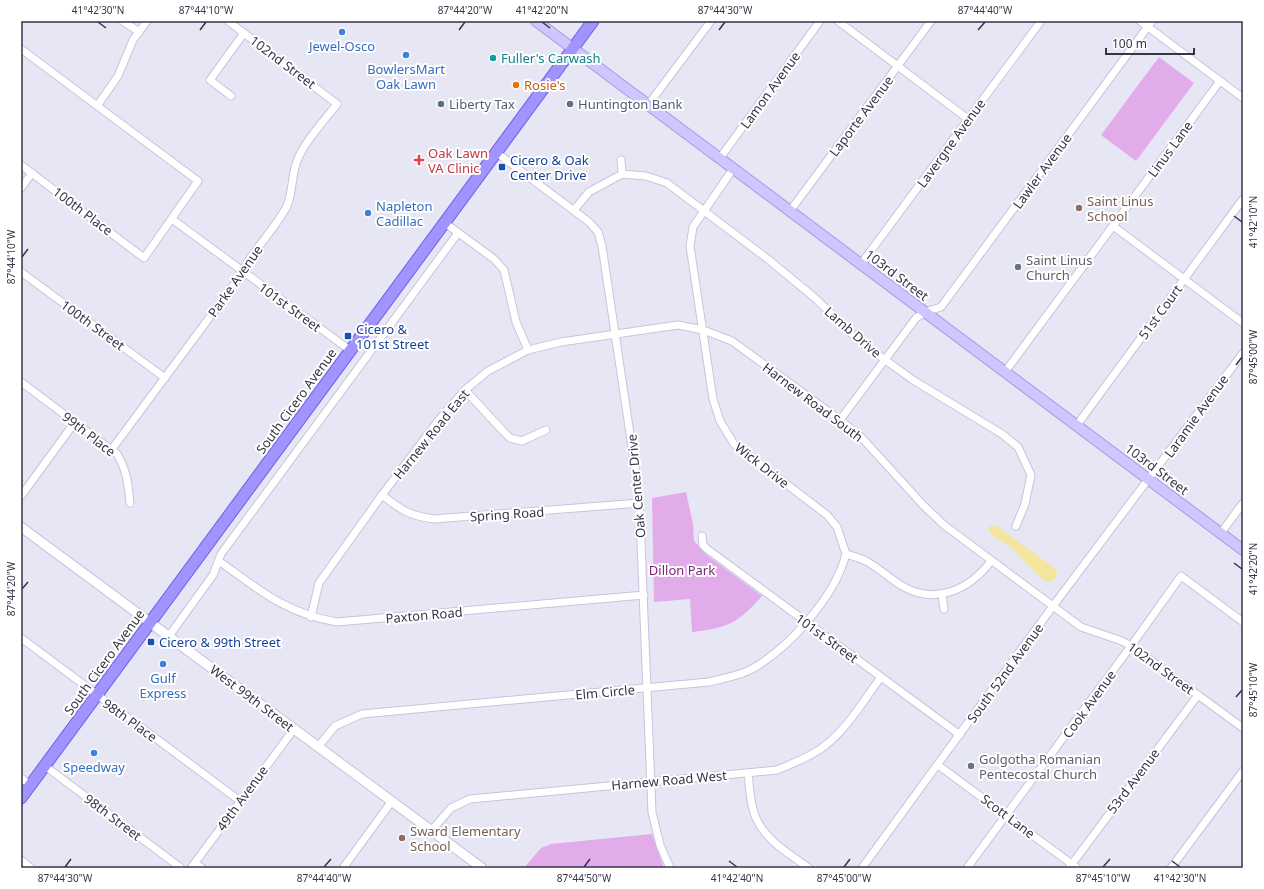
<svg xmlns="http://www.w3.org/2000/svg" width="1264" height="889" font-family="'Noto Sans',sans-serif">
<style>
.green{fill:#e2acea}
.water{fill:#f4e59f}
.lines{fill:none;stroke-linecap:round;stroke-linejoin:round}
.minor-casing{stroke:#c7c5de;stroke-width:9}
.tertiary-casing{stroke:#c7c5de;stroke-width:11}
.secondary-casing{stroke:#a69be3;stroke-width:12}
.primary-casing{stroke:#6e5eea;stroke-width:13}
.minor{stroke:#fff;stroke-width:7}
.tertiary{stroke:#fff;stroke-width:9}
.secondary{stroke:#cfc5ff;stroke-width:10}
.primary{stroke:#a294ff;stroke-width:11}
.ticks{fill:none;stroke:#353547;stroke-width:1.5}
.shop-dot{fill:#3f7fe0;stroke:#fff;stroke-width:1.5}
.culture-dot{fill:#0f9aa8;stroke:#fff;stroke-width:1.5}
.food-dot{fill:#e8710a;stroke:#fff;stroke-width:1.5}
.service-dot{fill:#5c6f8a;stroke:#fff;stroke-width:1.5}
.health-dot{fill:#e0444e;stroke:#fff;stroke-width:1.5}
.transit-dot{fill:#1a4fb4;stroke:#fff;stroke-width:1.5}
.education-dot{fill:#8d6e63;stroke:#fff;stroke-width:1.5}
.worship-dot{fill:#6b7280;stroke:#fff;stroke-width:1.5}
.labels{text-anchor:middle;stroke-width:4;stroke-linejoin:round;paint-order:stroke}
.shop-label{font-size:13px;fill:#366cbe;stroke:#fff}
.culture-label{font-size:13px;fill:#0d838f;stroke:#fff;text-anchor:start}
.street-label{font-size:13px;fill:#353547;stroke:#fff}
.food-label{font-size:13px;fill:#c56008;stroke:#fff;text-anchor:start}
.service-label{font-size:13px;fill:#4e5e75;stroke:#fff;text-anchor:start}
.health-label{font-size:13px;fill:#be3a42;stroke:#fff;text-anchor:start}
.transit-label{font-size:13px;fill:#164399;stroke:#fff;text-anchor:start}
.education-label{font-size:13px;fill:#785e54;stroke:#fff;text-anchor:start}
.worship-label{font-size:13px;fill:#5b616d;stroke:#fff;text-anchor:start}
.park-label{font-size:13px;fill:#7c2578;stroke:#fff}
.neatline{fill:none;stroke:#353547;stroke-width:1.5}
.ticks-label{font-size:10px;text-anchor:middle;fill:#353547}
</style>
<rect width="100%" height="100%" fill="#e7e6f4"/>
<g class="green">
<path d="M 1159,57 L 1194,83 L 1136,161 L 1101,135 Z"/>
<path d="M 686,492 L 693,524 L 694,541 L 708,556 L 762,596 C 738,623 728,628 692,632 L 690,599 L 654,602 L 652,498 Z"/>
<path d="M 652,834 L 664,868 L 524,868 L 541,848 L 551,844 Z"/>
</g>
<path class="water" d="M 991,525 L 997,526 L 1056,569 L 1057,573 L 1055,579 L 1048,582 L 1043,580 L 1009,546 L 992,536 L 988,529 Z"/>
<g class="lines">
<defs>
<g id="minor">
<path d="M 123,21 L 139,32"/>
<path d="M 838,21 L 968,119"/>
<path d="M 1140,21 L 1243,98"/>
<path d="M 21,49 L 198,181 L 144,258 L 21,165"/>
<path d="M 231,96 L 210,80 L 244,33"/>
<path d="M 648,105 L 711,21"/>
<path d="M 97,106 L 118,76 L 133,40 L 147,21"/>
<path d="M 497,153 L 589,222 L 598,232 L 602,246 L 639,494 L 652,812 L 660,845 L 670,868"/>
<path d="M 720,158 L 820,21"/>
<path d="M 621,160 L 622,174"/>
<path d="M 733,169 L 693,227 L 690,246 L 713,399 L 720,421 L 734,444 L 827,515 L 837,527 L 846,554 C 852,556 860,558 866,561 C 879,568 890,579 904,587 C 937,605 970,589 991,561"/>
<path d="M 21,188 L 32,173"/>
<path d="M 574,210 L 589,192 L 622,174 L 646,176 L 667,183 L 769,260 L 815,298 L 856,338 L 884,359 L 913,380 L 1002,434 L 1018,447 L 1031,475 L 1025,504 L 1016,526"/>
<path d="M 790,211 L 931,21"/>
<path d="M 172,219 L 351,351"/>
<path d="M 445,223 L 494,259 L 504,270 L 516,322 L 528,350"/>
<path d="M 1113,226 L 1243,323"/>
<path d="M 861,264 L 1041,21"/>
<path d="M 21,272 L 165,378"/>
<path d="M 1005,372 L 1220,81"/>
<path d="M 21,382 L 117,454 C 127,470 128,484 130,503"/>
<path d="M 465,390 L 503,431 L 510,438 L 522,441 L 546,430"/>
<path d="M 840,420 L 916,318 L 925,312 L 941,307 L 1152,21"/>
<path d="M 1077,425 L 1243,199"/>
<path d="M 112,449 L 238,279 C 250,253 272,233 286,208 C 293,195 291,178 296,164 C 302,144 324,121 337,104 L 228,21"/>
<path d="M 382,495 C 401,510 410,516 434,519 L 640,503"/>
<path d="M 21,496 L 75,422"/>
<path d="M 1221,533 L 1243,503"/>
<path d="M 702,536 L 703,545 L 707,549 L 960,735"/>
<path d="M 219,561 C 259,590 287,614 337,622 L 644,595"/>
<path d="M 942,595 L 944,609"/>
<path d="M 311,617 L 319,583 L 382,495 L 438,421 L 465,390 L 488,371 L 528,350 L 561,342 L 678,325 L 703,330 L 732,341 L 840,420 L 862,438 L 923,505 L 944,525 L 1081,627 L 1122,641 L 1131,646 L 1243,728"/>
<path d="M 169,636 L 213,575 L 221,554 L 458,233"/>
<path d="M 21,638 L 240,801"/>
<path d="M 318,747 L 335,726 L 362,714 L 709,682 C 722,679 736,676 748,671 C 787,651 835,597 846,554"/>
<path d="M 938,765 L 1077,868"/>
<path d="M 45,766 L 181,868"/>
<path d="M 748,774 C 750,789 750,808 758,822 C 768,842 791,855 809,868"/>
<path d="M 21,778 L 30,785"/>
<path d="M 431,831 L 451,808 L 470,799 L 777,770 C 792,764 806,758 819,750 C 845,733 863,701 881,677"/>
<path d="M 21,860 L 31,868"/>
<path d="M 195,863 L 202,868"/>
<path d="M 191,868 L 294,729"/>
<path d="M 343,868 L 392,801"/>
<path d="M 862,868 L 1053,606 L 1243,353"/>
<path d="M 967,868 L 1131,646 L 1181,576 L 1243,622"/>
<path d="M 1069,868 L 1198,695"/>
<path d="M 1171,868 L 1243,771"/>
</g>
<path id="tertiary" d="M 21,527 L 482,868"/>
<path id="secondary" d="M 536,21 L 1243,550"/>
<path id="primary" d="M 21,798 L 593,21"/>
</defs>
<use href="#minor" class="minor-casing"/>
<use href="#tertiary" class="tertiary-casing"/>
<use href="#secondary" class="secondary-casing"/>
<use href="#primary" class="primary-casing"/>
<use href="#minor" class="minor"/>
<use href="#tertiary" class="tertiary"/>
<use href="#secondary" class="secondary"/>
<use href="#primary" class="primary"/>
</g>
<path class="ticks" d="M 98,22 L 106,28M 542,22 L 550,28M 200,30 L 206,22M 459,30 L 465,22M 719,30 L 725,22M 978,30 L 985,22M 1234,216 L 1242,222M 22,257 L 28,249M 1236,365 L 1242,357M 1234,563 L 1242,569M 22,589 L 28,582M 1236,697 L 1242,690M 729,861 L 737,867M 1172,861 L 1180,867M 65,867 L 71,859M 324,867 L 331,859M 584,867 L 590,859M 844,867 L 850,859M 1103,867 L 1110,859"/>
<g class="shop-dot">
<circle cx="342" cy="32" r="4"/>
<circle cx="406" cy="55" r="4"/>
<circle cx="368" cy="213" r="4"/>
<circle cx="163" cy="664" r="4"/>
<circle cx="94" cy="753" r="4"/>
</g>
<circle class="culture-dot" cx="493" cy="58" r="4"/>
<circle class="food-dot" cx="516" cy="85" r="4"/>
<g class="service-dot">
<circle cx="441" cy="104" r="4"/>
<circle cx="570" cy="104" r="4"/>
</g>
<path class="health-dot" d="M417 154h4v4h4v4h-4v4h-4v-4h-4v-4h4z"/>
<g class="transit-dot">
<rect x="498" y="163" width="8" height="8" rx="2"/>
<rect x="344" y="332" width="8" height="8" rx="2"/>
<rect x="147" y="638" width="8" height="8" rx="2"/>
</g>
<g class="education-dot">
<circle cx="1079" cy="208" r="4"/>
<circle cx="402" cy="838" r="4"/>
</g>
<g class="worship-dot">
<circle cx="1018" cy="267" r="4"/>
<circle cx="971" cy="766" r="4"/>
</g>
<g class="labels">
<g class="shop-label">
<text x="342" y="51">Jewel-Osco</text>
<text x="406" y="74">BowlersMart<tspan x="406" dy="15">Oak Lawn</tspan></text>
<text x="376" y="211" text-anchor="start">Napleton<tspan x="376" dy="15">Cadillac</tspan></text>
<text x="163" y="683">Gulf<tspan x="163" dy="15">Express</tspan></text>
<text x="94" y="772">Speedway</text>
</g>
<g class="culture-label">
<text x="501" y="63">Fuller's Carwash</text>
</g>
<g class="street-label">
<text transform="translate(283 62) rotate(37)" y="5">102nd Street</text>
<text transform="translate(770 90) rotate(-54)" y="5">Lamon Avenue</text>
<text transform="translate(861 116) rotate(-53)" y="5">Laporte Avenue</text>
<text transform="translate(951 143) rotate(-54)" y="5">Lavergne Avenue</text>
<text transform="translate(1170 149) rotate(-54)" y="5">Linus Lane</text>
<text transform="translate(1042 171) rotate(-54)" y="5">Lawler Avenue</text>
<text transform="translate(83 211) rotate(37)" y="5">100th Place</text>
<text transform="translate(897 275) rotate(37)" y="5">103rd Street</text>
<text transform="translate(235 281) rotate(-55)" y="5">Parke Avenue</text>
<text transform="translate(290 307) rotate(36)" y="5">101st Street</text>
<text transform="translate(1160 312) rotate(-54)" y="5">51st Court</text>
<text transform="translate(93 325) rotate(36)" y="5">100th Street</text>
<text transform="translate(853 332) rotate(41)" y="5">Lamb Drive</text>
<text transform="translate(296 401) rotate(-54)" y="5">South Cicero Avenue</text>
<text transform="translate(813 402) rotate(37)" y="5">Harnew Road South</text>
<text transform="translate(1196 416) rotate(-54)" y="5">Laramie Avenue</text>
<text transform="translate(89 434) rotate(38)" y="5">99th Place</text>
<text transform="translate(431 434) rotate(-51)" y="5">Harnew Road East</text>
<text transform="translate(762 465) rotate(38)" y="5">Wick Drive</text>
<text transform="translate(1157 469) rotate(37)" y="5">103rd Street</text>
<text transform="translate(636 486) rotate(-95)" y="5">Oak Center Drive</text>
<text transform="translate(507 514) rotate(-4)" y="5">Spring Road</text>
<text transform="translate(424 615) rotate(-5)" y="5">Paxton Road</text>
<text transform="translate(827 638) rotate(36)" y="5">101st Street</text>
<text transform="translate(104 662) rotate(-54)" y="5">South Cicero Avenue</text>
<text transform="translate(1161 668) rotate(36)" y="5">102nd Street</text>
<text transform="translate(1005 673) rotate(-54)" y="5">South 52nd Avenue</text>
<text transform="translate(605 692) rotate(-5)" y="5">Elm Circle</text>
<text transform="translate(252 698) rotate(37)" y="5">West 99th Street</text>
<text transform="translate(1089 704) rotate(-54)" y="5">Cook Avenue</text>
<text transform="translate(130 720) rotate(36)" y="5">98th Place</text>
<text transform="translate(669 780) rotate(-5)" y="5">Harnew Road West</text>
<text transform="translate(1133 781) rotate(-53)" y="5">53rd Avenue</text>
<text transform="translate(242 798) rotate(-54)" y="5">49th Avenue</text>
<text transform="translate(1008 816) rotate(37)" y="5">Scott Lane</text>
<text transform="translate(113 817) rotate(37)" y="5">98th Street</text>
</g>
<g class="food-label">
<text x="524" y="90">Rosie's</text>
</g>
<g class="service-label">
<text x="449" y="109">Liberty Tax</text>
<text x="578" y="109">Huntington Bank</text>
</g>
<g class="health-label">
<text x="428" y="158">Oak Lawn<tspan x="428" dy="15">VA Clinic</tspan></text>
</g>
<g class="transit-label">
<text x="510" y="165">Cicero &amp; Oak<tspan x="510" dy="15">Center Drive</tspan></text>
<text x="356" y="334">Cicero &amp;<tspan x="356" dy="15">101st Street</tspan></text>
<text x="159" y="647">Cicero &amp; 99th Street</text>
</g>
<g class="education-label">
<text x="1087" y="206">Saint Linus<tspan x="1087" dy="15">School</tspan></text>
<text x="410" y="836">Sward Elementary<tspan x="410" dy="15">School</tspan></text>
</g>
<g class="worship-label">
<text x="1026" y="265">Saint Linus<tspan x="1026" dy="15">Church</tspan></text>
<text x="979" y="764">Golgotha Romanian<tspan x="979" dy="15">Pentecostal Church</tspan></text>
</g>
<g class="park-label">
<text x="682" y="575">Dillon Park</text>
</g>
</g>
<rect width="1264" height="889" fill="none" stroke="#ffffff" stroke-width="44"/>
<path d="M1106 48v6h88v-6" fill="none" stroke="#353547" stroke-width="2"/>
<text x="1112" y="48" font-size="12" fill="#353547" stroke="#ffffff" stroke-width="3" paint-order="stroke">100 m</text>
<rect x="22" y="22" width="1220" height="845" class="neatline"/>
<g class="ticks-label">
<text x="98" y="14">41°42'30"N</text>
<text x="206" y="14">87°44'10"W</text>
<text x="465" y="14">87°44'20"W</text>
<text x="542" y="14">41°42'20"N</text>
<text x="725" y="14">87°44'30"W</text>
<text x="985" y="14">87°44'40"W</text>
<text transform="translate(1253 222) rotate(-90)" y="4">41°42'10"N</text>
<text transform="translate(11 257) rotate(-90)" y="4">87°44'10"W</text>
<text transform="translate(1253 357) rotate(-90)" y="4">87°45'00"W</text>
<text transform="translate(1253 569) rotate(-90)" y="4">41°42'20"N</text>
<text transform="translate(11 589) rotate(-90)" y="4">87°44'20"W</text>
<text transform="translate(1253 690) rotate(-90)" y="4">87°45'10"W</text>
<text x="65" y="882">87°44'30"W</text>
<text x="324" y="882">87°44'40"W</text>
<text x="584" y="882">87°44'50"W</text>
<text x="737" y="882">41°42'40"N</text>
<text x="844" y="882">87°45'00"W</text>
<text x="1103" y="882">87°45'10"W</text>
<text x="1180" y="882">41°42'30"N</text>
</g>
</svg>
